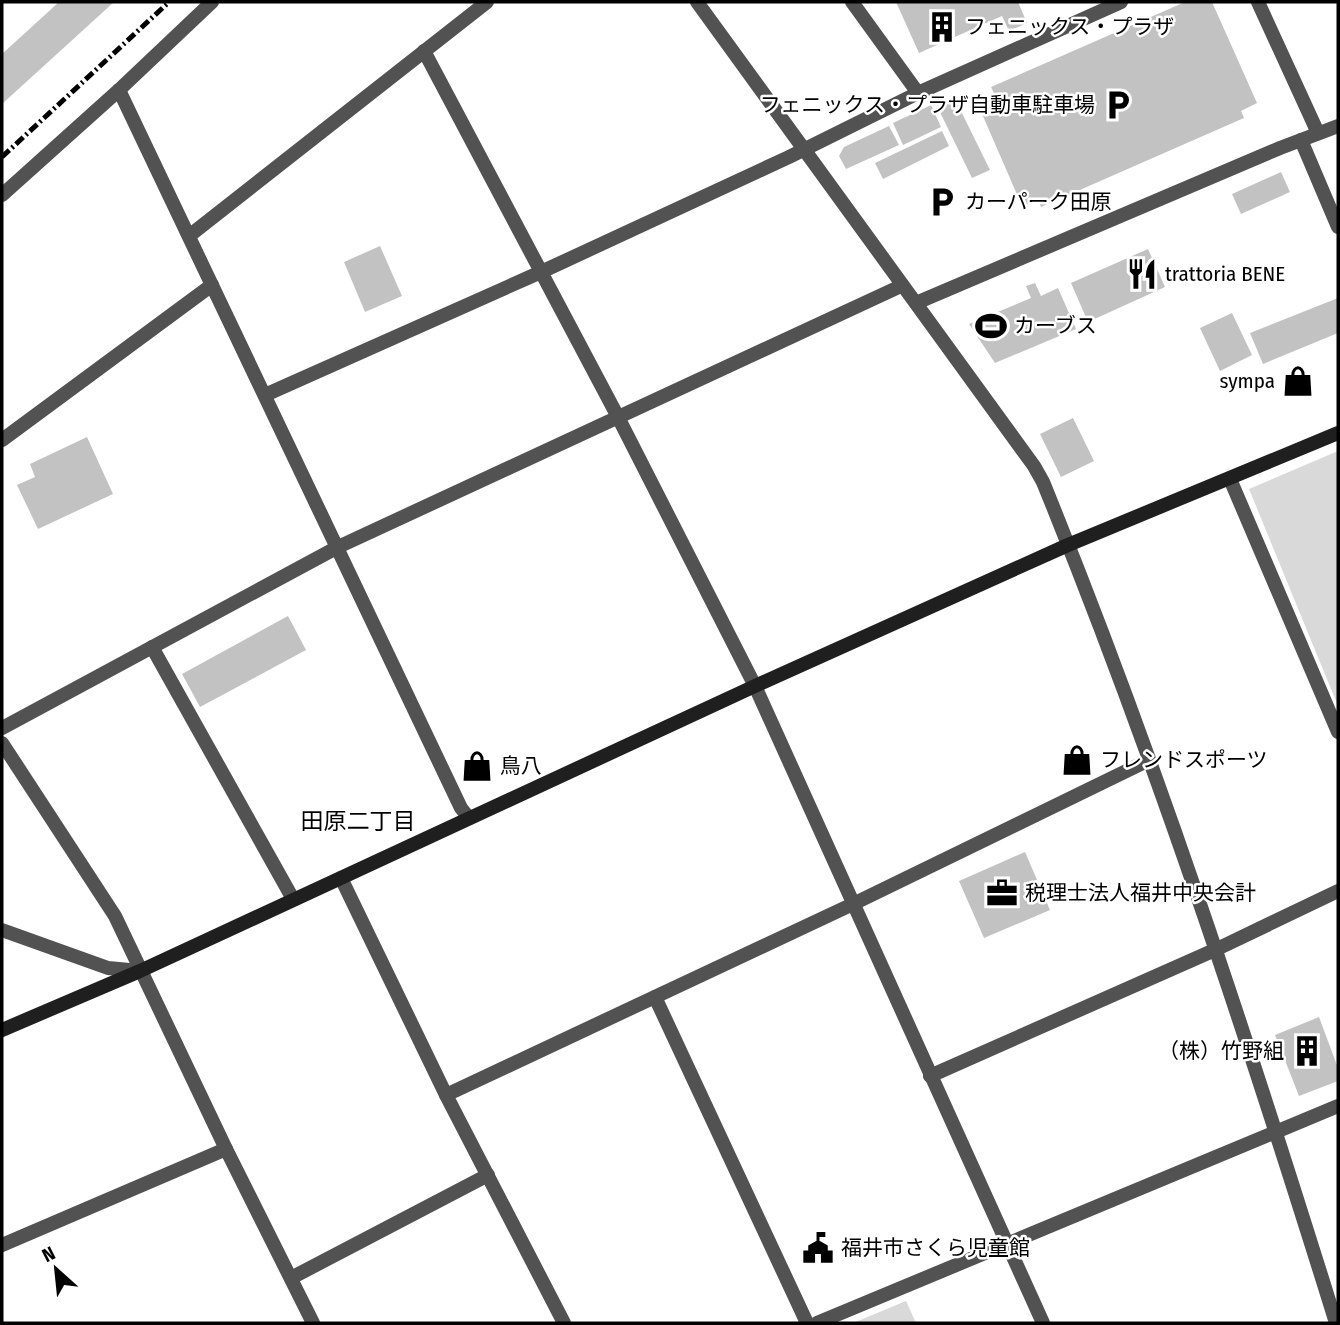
<svg xmlns="http://www.w3.org/2000/svg" width="1340" height="1325" font-family="'Fira Sans Condensed','Noto Sans JP',sans-serif">
<style>
.green{fill:#d9d9d9}
.building{fill:#c2c2c2}
.lines{fill:none;stroke-linecap:round;stroke-linejoin:round}
.street{stroke:#525252;stroke-width:14}
.secondary{stroke:#1f1f1f;stroke-width:14}
.rail{stroke:#000;stroke-width:5;stroke-dasharray:10 3.5 2 3.5;stroke-linecap:butt}
.labels{text-anchor:middle;stroke-width:5;stroke-linejoin:round;paint-order:stroke}
.poi-label{font-size:21px;fill:#000;stroke:#fff;text-anchor:start}
.neighbourhood-label{font-size:23px;fill:#000;stroke:#fff}
</style>
<rect width="100%" height="100%" fill="#fff"/>
<g class="green">
<path d="M 1338,451 L 1338,706 L 1249,489 Z"/>
<path d="M 906,1301 L 916,1323 L 853,1323 Z"/>
</g>
<g class="building">
<path d="M 59,2 L 114,2 L 2,104 L 2,54 Z"/>
<path d="M 896,2 L 1018,2 L 1027,23 L 1009,31 L 1002,16 L 919,53 Z"/>
<path d="M 1185,2 L 1212,2 L 1257,103 L 1241,111 L 1244,118 L 1041,207 L 1038,200 L 1022,206 L 979,107 L 997,99 L 991,87 Z"/>
<path d="M 955,99 L 990,170 L 972,178 L 938,108 Z"/>
<path d="M 931,105 L 941,127 L 903,145 L 893,123 Z"/>
<path d="M 889,126 L 899,145 L 846,169 L 839,156 L 844,147 Z"/>
<path d="M 942,131 L 949,146 L 883,179 L 875,163 Z"/>
<path d="M 1281,172 L 1290,192 L 1241,214 L 1232,194 Z"/>
<path d="M 380,246 L 402,296 L 365,312 L 344,262 Z"/>
<path d="M 1148,249 L 1165,287 L 1088,322 L 1071,283 Z"/>
<path d="M 1035,283 L 1041,296 L 1058,288 L 1076,329 L 995,363 L 969,324 L 1031,298 L 1026,286 Z"/>
<path d="M 1338,298 L 1338,333 L 1263,364 L 1250,333 Z"/>
<path d="M 1232,313 L 1252,355 L 1220,371 L 1200,328 Z"/>
<path d="M 1073,418 L 1094,461 L 1061,477 L 1040,434 Z"/>
<path d="M 87,437 L 113,494 L 38,529 L 17,485 L 35,477 L 30,464 Z"/>
<path d="M 288,616 L 306,650 L 200,707 L 182,674 Z"/>
<path d="M 1025,852 L 1050,910 L 984,938 L 959,881 Z"/>
<path d="M 1319,1017 L 1338,1068 L 1338,1081 L 1299,1096 L 1275,1035 Z"/>
</g>
<g class="lines">
<g class="street">
<path d="M 697,2 L 1034,466 L 1043,482 C 1155,757 1248,1040 1336,1323"/>
<path d="M 852,2 L 918,93"/>
<path d="M 1258,2 L 1318,133"/>
<path d="M 424,51 L 618,417 L 755,686 L 1043,1323"/>
<path d="M 119,90 L 461,808 L 469,818"/>
<path d="M 1301,140 L 1338,227"/>
<path d="M 2,195 L 119,90 L 212,2"/>
<path d="M 189,236 L 487,2"/>
<path d="M 916,303 L 1280,148 L 1338,126"/>
<path d="M 265,395 L 541,272 L 789,157 L 918,93 L 1121,2"/>
<path d="M 2,440 L 212,285"/>
<path d="M 1230,479 L 1338,732"/>
<path d="M 152,647 L 293,899"/>
<path d="M 2,728 L 338,547 L 901,286"/>
<path d="M 2,743 L 115,916 L 226,1149 L 313,1323"/>
<path d="M 341,878 L 446,1095 L 564,1323"/>
<path d="M 2,930 L 108,968 L 140,971"/>
<path d="M 655,997 L 807,1323"/>
<path d="M 930,1076 L 1217,949 L 1338,891"/>
<path d="M 446,1095 L 853,904 L 1149,760"/>
<path d="M 2,1245 L 226,1149"/>
<path d="M 291,1278 L 488,1175"/>
<path d="M 817,1323 L 1338,1106"/>
</g>
<path class="secondary" d="M 2,1030 L 140,971 L 755,686 L 1068,545 L 1338,433"/>
<path class="rail" d="M 2,157 L 169,2"/>
</g>
<defs>
<symbol id="building-bare" viewBox="-9 -9 18 18"><path d="M-4-6H4V6H1V3H-1V6H-4ZM-2.5-4.3h1.7v1.8h-1.7ZM.8-4.3h1.7v1.8H.8ZM-2.5-1h1.7V.8h-1.7ZM.8-1h1.7V.8H.8Z" fill="#000" stroke="#fff" stroke-width="2.5" paint-order="stroke"/></symbol>
<symbol id="parking-bare" viewBox="-9 -9 18 18"><path d="M-3.5-5.5H1a3.5 3.5 0 0 1 0 7H-1V5.5H-3.5ZM-1-3.4V-.6H.8a1.4 1.4 0 0 0 0-2.8Z" fill="#000" stroke="#fff" stroke-width="2.5" paint-order="stroke"/></symbol>
<symbol id="restaurant-bare" viewBox="-9 -9 18 18"><path d="M-5-6h1v4h1v-4h1v4h1v-4h1v5L-1.5 .5V6h-2V.5L-5-1ZM5-6V6H3V1.5H1.5Q1.5-4 5-6Z" fill="#000" stroke="#fff" stroke-width="2.5" paint-order="stroke"/></symbol>
<symbol id="stadium-bare" viewBox="-9 -9 18 18"><path d="M0-5a6.5 5 0 1 0 0 10a6.5 5 0 1 0 0-10ZM-3.5-1.8h7v3.6h-7Z" fill="#000" stroke="#fff" stroke-width="2.5" paint-order="stroke"/></symbol>
<symbol id="shop-bare" viewBox="-9 -9 18 18"><path d="M-5-2.5h2.3a2.7 3.5 0 0 1 5.4 0H5L5.5 6h-11ZM-1.5-2.5h3a1.5 2.3 0 0 0-3 0Z" fill="#000" stroke="#fff" stroke-width="2.5" paint-order="stroke"/></symbol>
<symbol id="office-bare" viewBox="-9 -9 18 18"><path d="M-6-3h4V-5.5h4V-3h4V5H-6ZM-1-4.5V-3h2v-1.5ZM-6 0V1H6V0Z" fill="#000" stroke="#fff" stroke-width="2.5" paint-order="stroke"/></symbol>
<symbol id="civic-bare" viewBox="-9 -9 18 18"><path d="M-.6-6.5H3V-4.5H.6V-3L4-1V1h2V6H-6V1h2V-1L-.6-3ZM-1.2 2.5V6h2.4V2.5Z" fill="#000" stroke="#fff" stroke-width="2.5" paint-order="stroke"/></symbol>
</defs>
<g fill-rule="evenodd">
<use href="#building-bare" x="920" y="5" width="44" height="44"/>
<use href="#parking-bare" x="1096" y="83" width="44" height="44"/>
<use href="#parking-bare" x="920" y="180" width="44" height="44"/>
<use href="#restaurant-bare" x="1120" y="252" width="44" height="44"/>
<use href="#stadium-bare" x="969" y="304" width="44" height="44"/>
<use href="#shop-bare" x="1276" y="359" width="44" height="44"/>
<use href="#shop-bare" x="1055" y="738" width="44" height="44"/>
<use href="#shop-bare" x="455" y="744" width="44" height="44"/>
<use href="#office-bare" x="980" y="871" width="44" height="44"/>
<use href="#building-bare" x="1285" y="1029" width="44" height="44"/>
<use href="#civic-bare" x="796" y="1226" width="44" height="44"/>
</g>
<g class="labels">
<g class="poi-label">
<text x="965" y="34">フェニックス・プラザ</text>
<text x="1095" y="112" text-anchor="end">フェニックス・プラザ自動車駐車場</text>
<text x="965" y="209">カーパーク田原</text>
<text x="1165" y="281">trattoria BENE</text>
<text x="1014" y="333">カーブス</text>
<text x="1275" y="388" text-anchor="end">sympa</text>
<text x="1100" y="767">フレンドスポーツ</text>
<text x="500" y="773">鳥八</text>
<text x="1025" y="900">税理士法人福井中央会計</text>
<text x="1284" y="1058" text-anchor="end">（株）竹野組</text>
<text x="841" y="1255">福井市さくら児童館</text>
</g>
<g class="neighbourhood-label">
<text x="358" y="829">田原二丁目</text>
</g>
</g>
<rect width="1340" height="1325" fill="none" stroke="#000000" stroke-width="7"/>
<g transform="translate(56 1269) rotate(333)" stroke="#ffffff" stroke-width="5" paint-order="stroke">
<path d="M0-5L12 26L0 18L-12 26Z" fill="#000000"/>
<text y="-10" font-size="19" font-weight="bold" text-anchor="middle" fill="#000000">N</text>
</g>
</svg>
